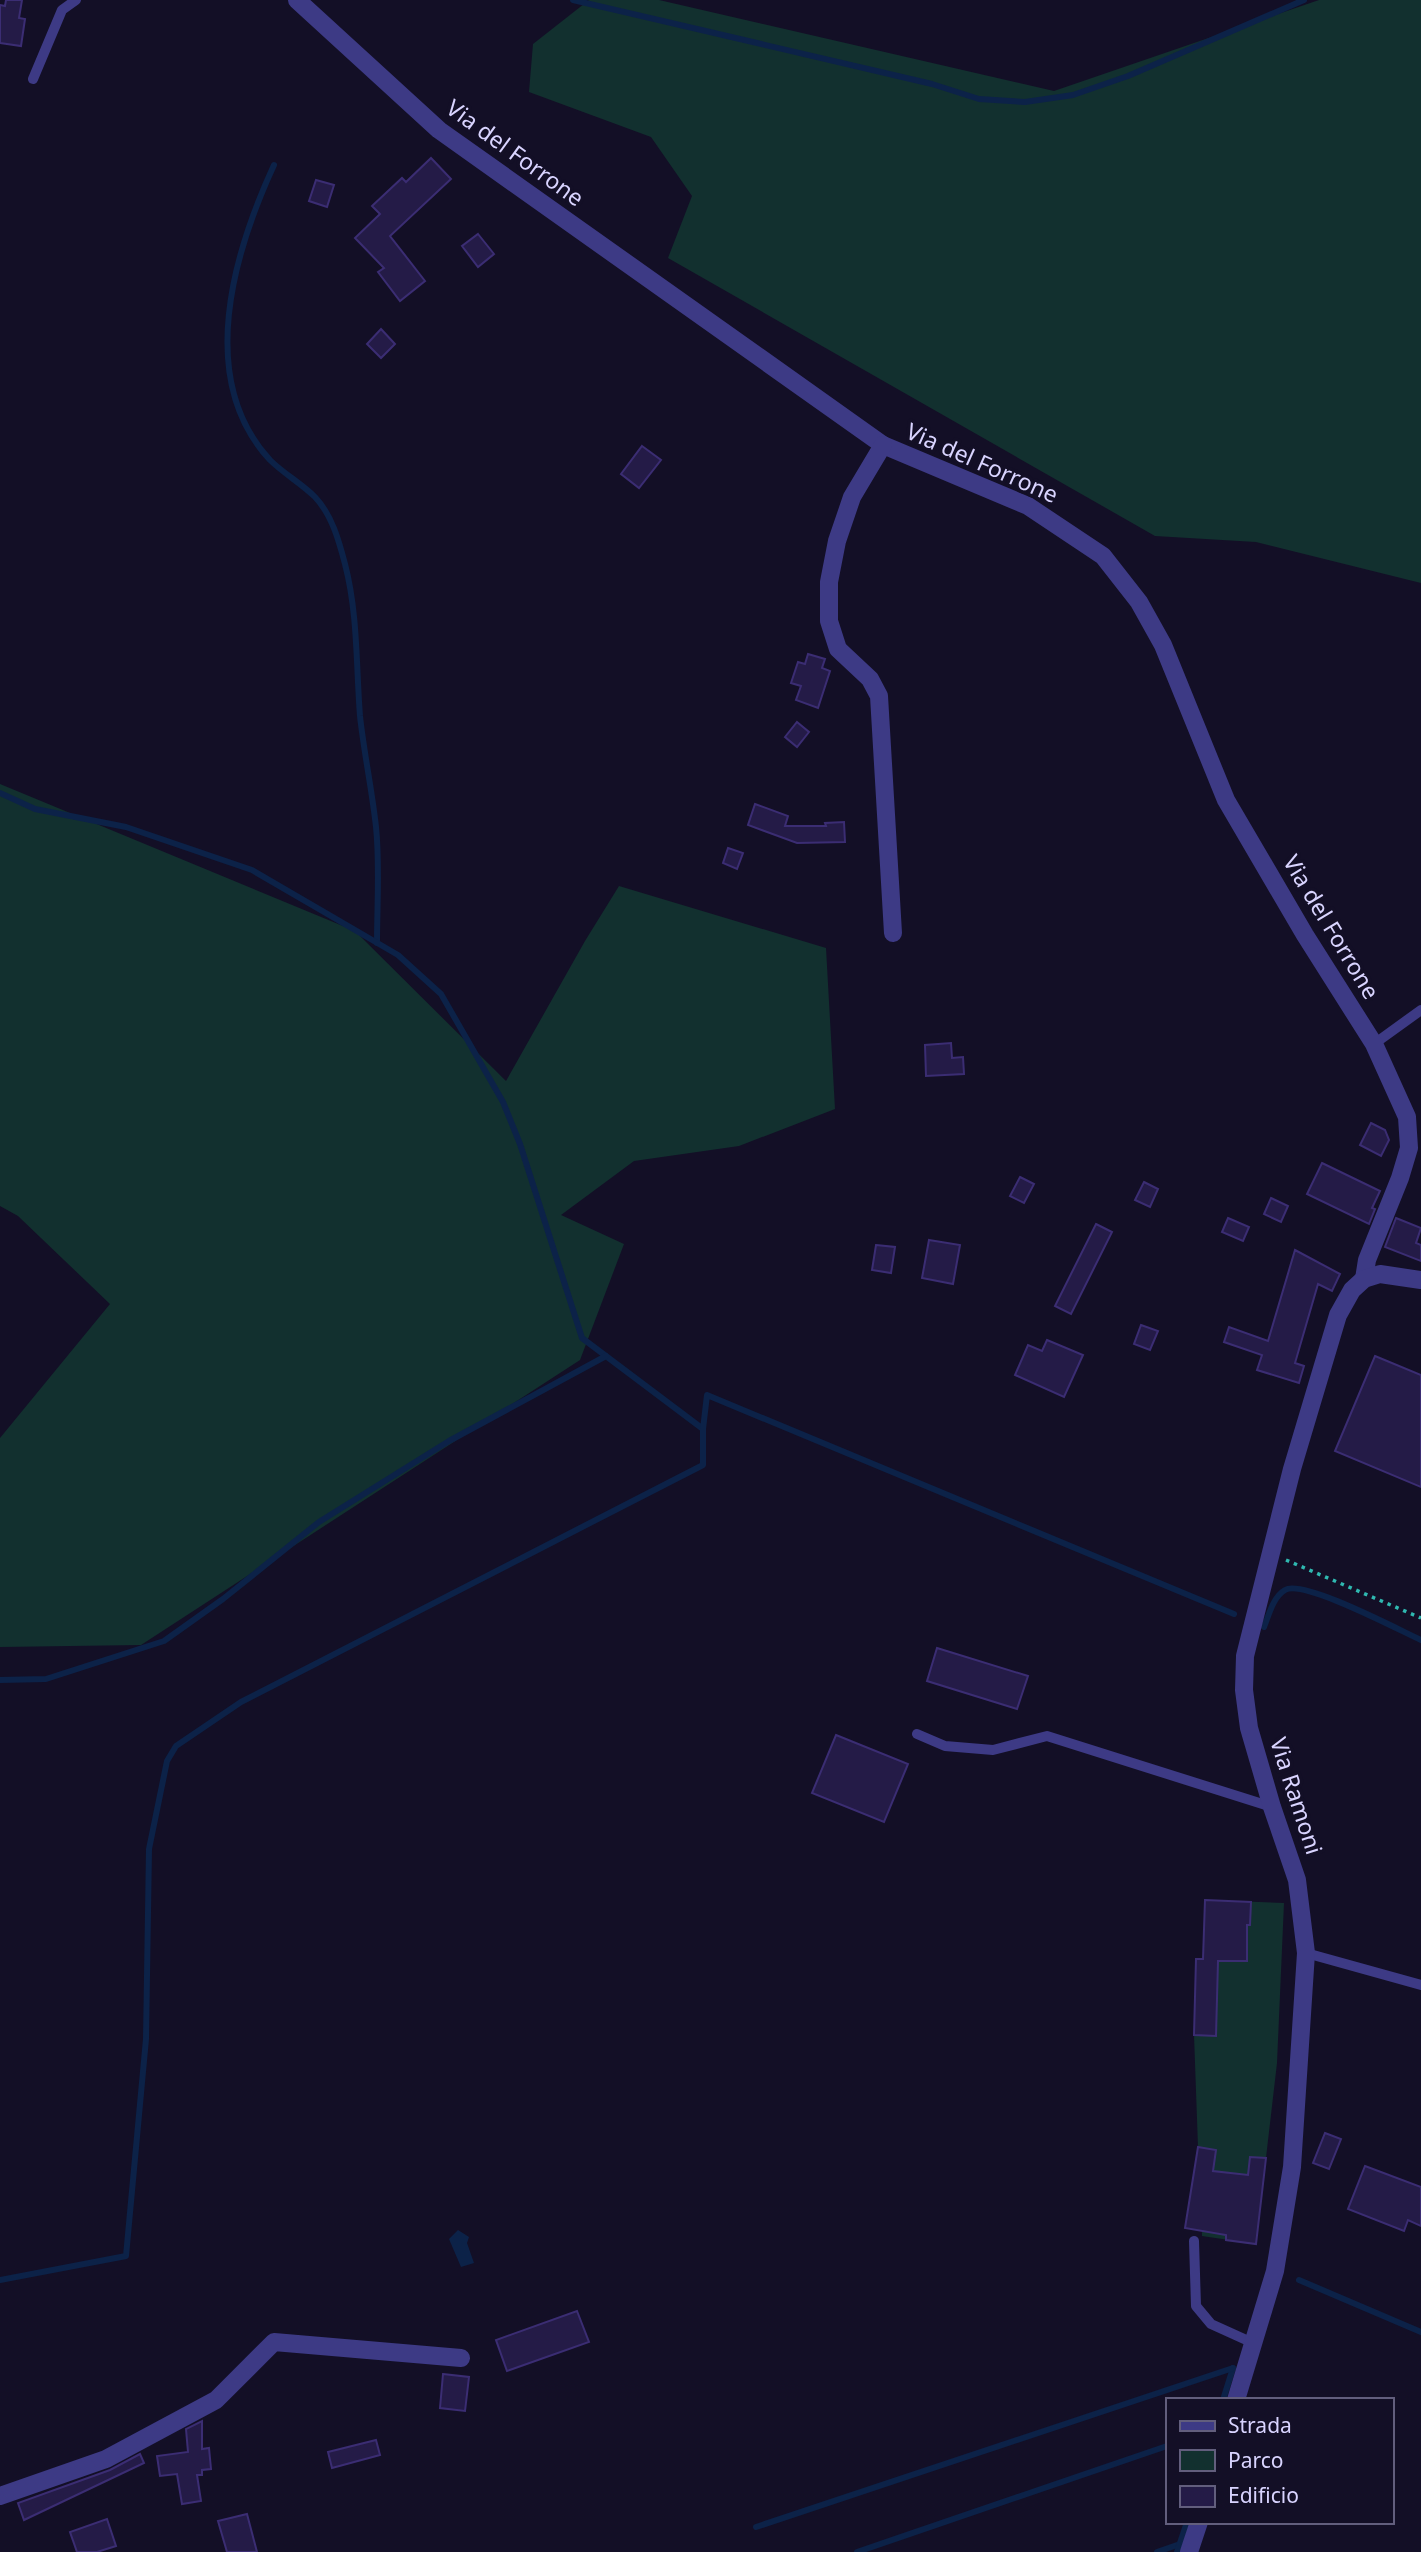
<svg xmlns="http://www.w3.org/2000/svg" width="1421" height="2552" font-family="'Noto Sans',sans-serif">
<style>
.green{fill:#12302f}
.water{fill:#0c2248}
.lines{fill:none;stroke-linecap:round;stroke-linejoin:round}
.stream{stroke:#0c2248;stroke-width:6}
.building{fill:#241b47;stroke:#3b2d73;stroke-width:2}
.path{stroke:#2fb8b0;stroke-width:3.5;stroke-dasharray:3.5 5;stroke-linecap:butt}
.lane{stroke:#3d3a85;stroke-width:10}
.street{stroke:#3d3a85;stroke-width:18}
.labels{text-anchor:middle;stroke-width:7;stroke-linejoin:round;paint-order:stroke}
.street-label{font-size:23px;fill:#d9d4ff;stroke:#130f26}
</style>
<rect width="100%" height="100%" fill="#130f26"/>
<g class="green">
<path d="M 589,0 L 659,0 L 1054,91 L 1319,0 L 1421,0 L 1421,583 L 1256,542 L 1155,536 L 668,258 L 692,196 L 651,137 L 529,92 L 533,44 Z"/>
<path d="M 0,784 L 355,931 L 506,1081 L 585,941 L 619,886 L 826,948 L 835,1109 L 739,1146 L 634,1161 L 561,1215 L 624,1244 L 580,1360 L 141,1645 L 0,1647 L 0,1438 L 110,1304 L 18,1216 L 0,1206 Z"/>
<path d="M 1205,1900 L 1284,1903 L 1277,2063 L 1256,2244 L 1202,2236 L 1202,2231 L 1185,2228 L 1198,2147 L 1194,2035 L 1196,1959 L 1203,1959 Z"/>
</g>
<path class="water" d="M 458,2230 L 469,2237 L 467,2243 L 474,2263 L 461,2267 L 449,2239 Z"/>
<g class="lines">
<g class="stream">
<path d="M 573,0 L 932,84 L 979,99 L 1025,102 L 1073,95 L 1128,76 L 1304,0"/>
<path d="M 274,165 C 234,252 195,379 270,460 C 284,474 301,483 315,497 C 332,515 339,541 345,564 C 358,614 356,666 360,716 C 364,753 372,790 376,827 C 380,865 377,905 377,943"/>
<path d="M 0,793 L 35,809 L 126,827 L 252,870 L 398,955 L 441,994 L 503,1102 L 520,1144 L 582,1338 L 703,1429"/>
<path d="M 1264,1627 C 1269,1615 1273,1597 1285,1590 C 1303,1579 1399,1630 1421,1640"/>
<path d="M 0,1680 L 46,1679 L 164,1641 L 223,1599 L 319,1522 L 449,1441 L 606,1356"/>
<path d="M 0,2280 L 126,2256 L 146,2039 L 149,1849 L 167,1761 L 176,1746 L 241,1702 L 703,1465 L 703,1429 L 707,1395 L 1234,1614"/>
<path d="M 1299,2280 L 1421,2332"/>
<path d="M 1223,2400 L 1233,2368"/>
<path d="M 756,2527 L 1233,2368"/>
<path d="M 857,2552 L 1167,2446"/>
<path d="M 1157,2552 L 1180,2544"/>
<path d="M 1177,2552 L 1187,2522"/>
</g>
</g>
<g class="building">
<path d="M 6,0 L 22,0 L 19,18 L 25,19 L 21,46 L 0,43 L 0,5 L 5,6 Z"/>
<path d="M 431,158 L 451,179 L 390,236 L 425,281 L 400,301 L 378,272 L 384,268 L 355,238 L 380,214 L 372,206 L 402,178 L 406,182 Z"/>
<path d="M 316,180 L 334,185 L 327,207 L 309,201 Z"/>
<path d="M 478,234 L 494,254 L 478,267 L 462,246 Z"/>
<path d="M 381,329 L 395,344 L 381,358 L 367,344 Z"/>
<path d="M 642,446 L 661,460 L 639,488 L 621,474 Z"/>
<path d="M 808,654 L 825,659 L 822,668 L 830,671 L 818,708 L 796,700 L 801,686 L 791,683 L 798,662 L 805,664 Z"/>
<path d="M 797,722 L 809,732 L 797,747 L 785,737 Z"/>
<path d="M 755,804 L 788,816 L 785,826 L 826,826 L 825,823 L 844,822 L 845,842 L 797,843 L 748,825 Z"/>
<path d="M 728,848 L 743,853 L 737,869 L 723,863 Z"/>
<path d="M 951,1043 L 952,1058 L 963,1057 L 964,1074 L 926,1076 L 925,1045 Z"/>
<path d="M 1371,1123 L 1385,1130 L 1389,1140 L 1381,1156 L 1360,1145 Z"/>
<path d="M 1322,1163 L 1380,1191 L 1372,1208 L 1375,1209 L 1369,1224 L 1307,1194 Z"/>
<path d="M 1020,1177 L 1034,1184 L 1024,1203 L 1010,1196 Z"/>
<path d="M 1144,1182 L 1158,1189 L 1150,1207 L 1135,1200 Z"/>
<path d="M 1271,1198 L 1288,1206 L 1281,1222 L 1264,1214 Z"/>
<path d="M 1228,1218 L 1249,1227 L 1243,1241 L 1222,1232 Z"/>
<path d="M 1396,1218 L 1421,1228 L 1416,1243 L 1421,1245 L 1421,1261 L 1385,1247 Z"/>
<path d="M 1096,1224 L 1112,1232 L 1071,1314 L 1055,1306 Z"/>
<path d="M 929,1240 L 960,1245 L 953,1284 L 922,1278 Z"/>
<path d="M 876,1245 L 895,1247 L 891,1273 L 872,1270 Z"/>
<path d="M 1295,1250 L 1340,1274 L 1332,1291 L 1318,1284 L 1295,1363 L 1304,1366 L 1299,1383 L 1257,1370 L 1262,1355 L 1224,1342 L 1229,1327 L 1268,1341 Z"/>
<path d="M 1141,1325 L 1158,1331 L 1150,1350 L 1134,1344 Z"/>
<path d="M 1047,1340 L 1083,1355 L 1064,1397 L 1015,1375 L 1028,1345 L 1042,1351 Z"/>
<path d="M 1375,1356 L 1421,1375 L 1421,1487 L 1335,1451 Z"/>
<path d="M 937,1648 L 1028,1676 L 1017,1709 L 927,1681 Z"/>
<path d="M 836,1735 L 908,1764 L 884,1822 L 812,1793 Z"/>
<path d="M 1205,1900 L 1251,1902 L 1250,1925 L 1247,1925 L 1247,1961 L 1218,1961 L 1216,2036 L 1194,2035 L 1196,1959 L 1203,1959 Z"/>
<path d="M 1325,2133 L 1341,2139 L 1329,2169 L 1313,2163 Z"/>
<path d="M 1198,2147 L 1216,2150 L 1213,2171 L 1248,2175 L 1250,2157 L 1266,2158 L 1256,2244 L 1226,2240 L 1226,2235 L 1185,2228 Z"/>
<path d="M 1365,2166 L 1421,2187 L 1421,2226 L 1408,2220 L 1404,2231 L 1348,2209 Z"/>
<path d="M 577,2311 L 589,2342 L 507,2371 L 496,2340 Z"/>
<path d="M 443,2374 L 469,2377 L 465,2411 L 440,2408 Z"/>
<path d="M 202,2421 L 202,2449 L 209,2448 L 211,2469 L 202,2470 L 202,2475 L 197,2475 L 201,2501 L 182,2504 L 177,2474 L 160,2476 L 157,2456 L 188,2452 L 186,2429 Z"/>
<path d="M 376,2440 L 380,2455 L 332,2468 L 328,2452 Z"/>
<path d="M 140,2454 L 144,2463 L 24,2520 L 18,2503 L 110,2470 Z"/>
<path d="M 247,2514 L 257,2552 L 227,2552 L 218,2521 Z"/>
<path d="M 107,2519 L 116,2546 L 97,2552 L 77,2552 L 70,2532 Z"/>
</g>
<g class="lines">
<path class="path" d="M 1286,1560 L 1421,1618"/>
<g class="lane">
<path d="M 33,79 L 62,10 L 76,0"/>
<path d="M 1374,1044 L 1421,1010"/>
<path d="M 917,1734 L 945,1746 L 993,1750 L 1047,1736 L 1272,1807"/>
<path d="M 1306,1953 L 1421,1985"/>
<path d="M 1194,2241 L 1196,2306 L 1211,2324 L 1253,2343"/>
</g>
<g class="street">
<path d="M 297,0 L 439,130 L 883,445 L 1028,506 L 1103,556 L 1139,602 L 1163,645 L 1226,800 L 1305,935 L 1374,1044 L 1407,1117 L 1409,1148 L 1400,1178 L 1367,1260 L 1364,1279"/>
<path d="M 883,445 L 852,497 L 837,541 L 829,582 L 829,621 L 838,649 L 870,679 L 879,696 L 893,933"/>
<path d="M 1236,2400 L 1275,2271 L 1292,2167 L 1306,1953 L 1297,1880 L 1272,1807 L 1249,1728 L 1244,1690 L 1245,1656 L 1292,1469 L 1338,1315 L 1352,1290 L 1364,1279 L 1380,1274 L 1421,1280"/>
<path d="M 0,2496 L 106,2459 L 216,2400 L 274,2342 L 461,2358"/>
<path d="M 1189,2552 L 1199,2522"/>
</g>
</g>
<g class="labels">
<g class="street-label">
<text transform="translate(515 153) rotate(36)" y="8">Via del Forrone</text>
<text transform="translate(982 463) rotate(24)" y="8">Via del Forrone</text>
<text transform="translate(1331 927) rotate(59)" y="8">Via del Forrone</text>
<text transform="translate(1296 1796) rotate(72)" y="8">Via Ramoni</text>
</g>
</g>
<rect x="1166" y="2398" width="228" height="126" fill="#130f26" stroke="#625e7d" stroke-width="2"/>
<rect x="1180" y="2421" width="35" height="10" fill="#3d3a85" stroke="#625e7d" stroke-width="2"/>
<text x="1228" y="2433" font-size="21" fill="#d9d4ff">Strada</text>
<rect x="1180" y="2450" width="35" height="21" fill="#12302f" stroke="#625e7d" stroke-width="2"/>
<text x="1228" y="2468" font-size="21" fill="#d9d4ff">Parco</text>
<rect x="1180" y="2486" width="35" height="21" fill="#241b47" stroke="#625e7d" stroke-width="2"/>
<text x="1228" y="2503" font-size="21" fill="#d9d4ff">Edificio</text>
</svg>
